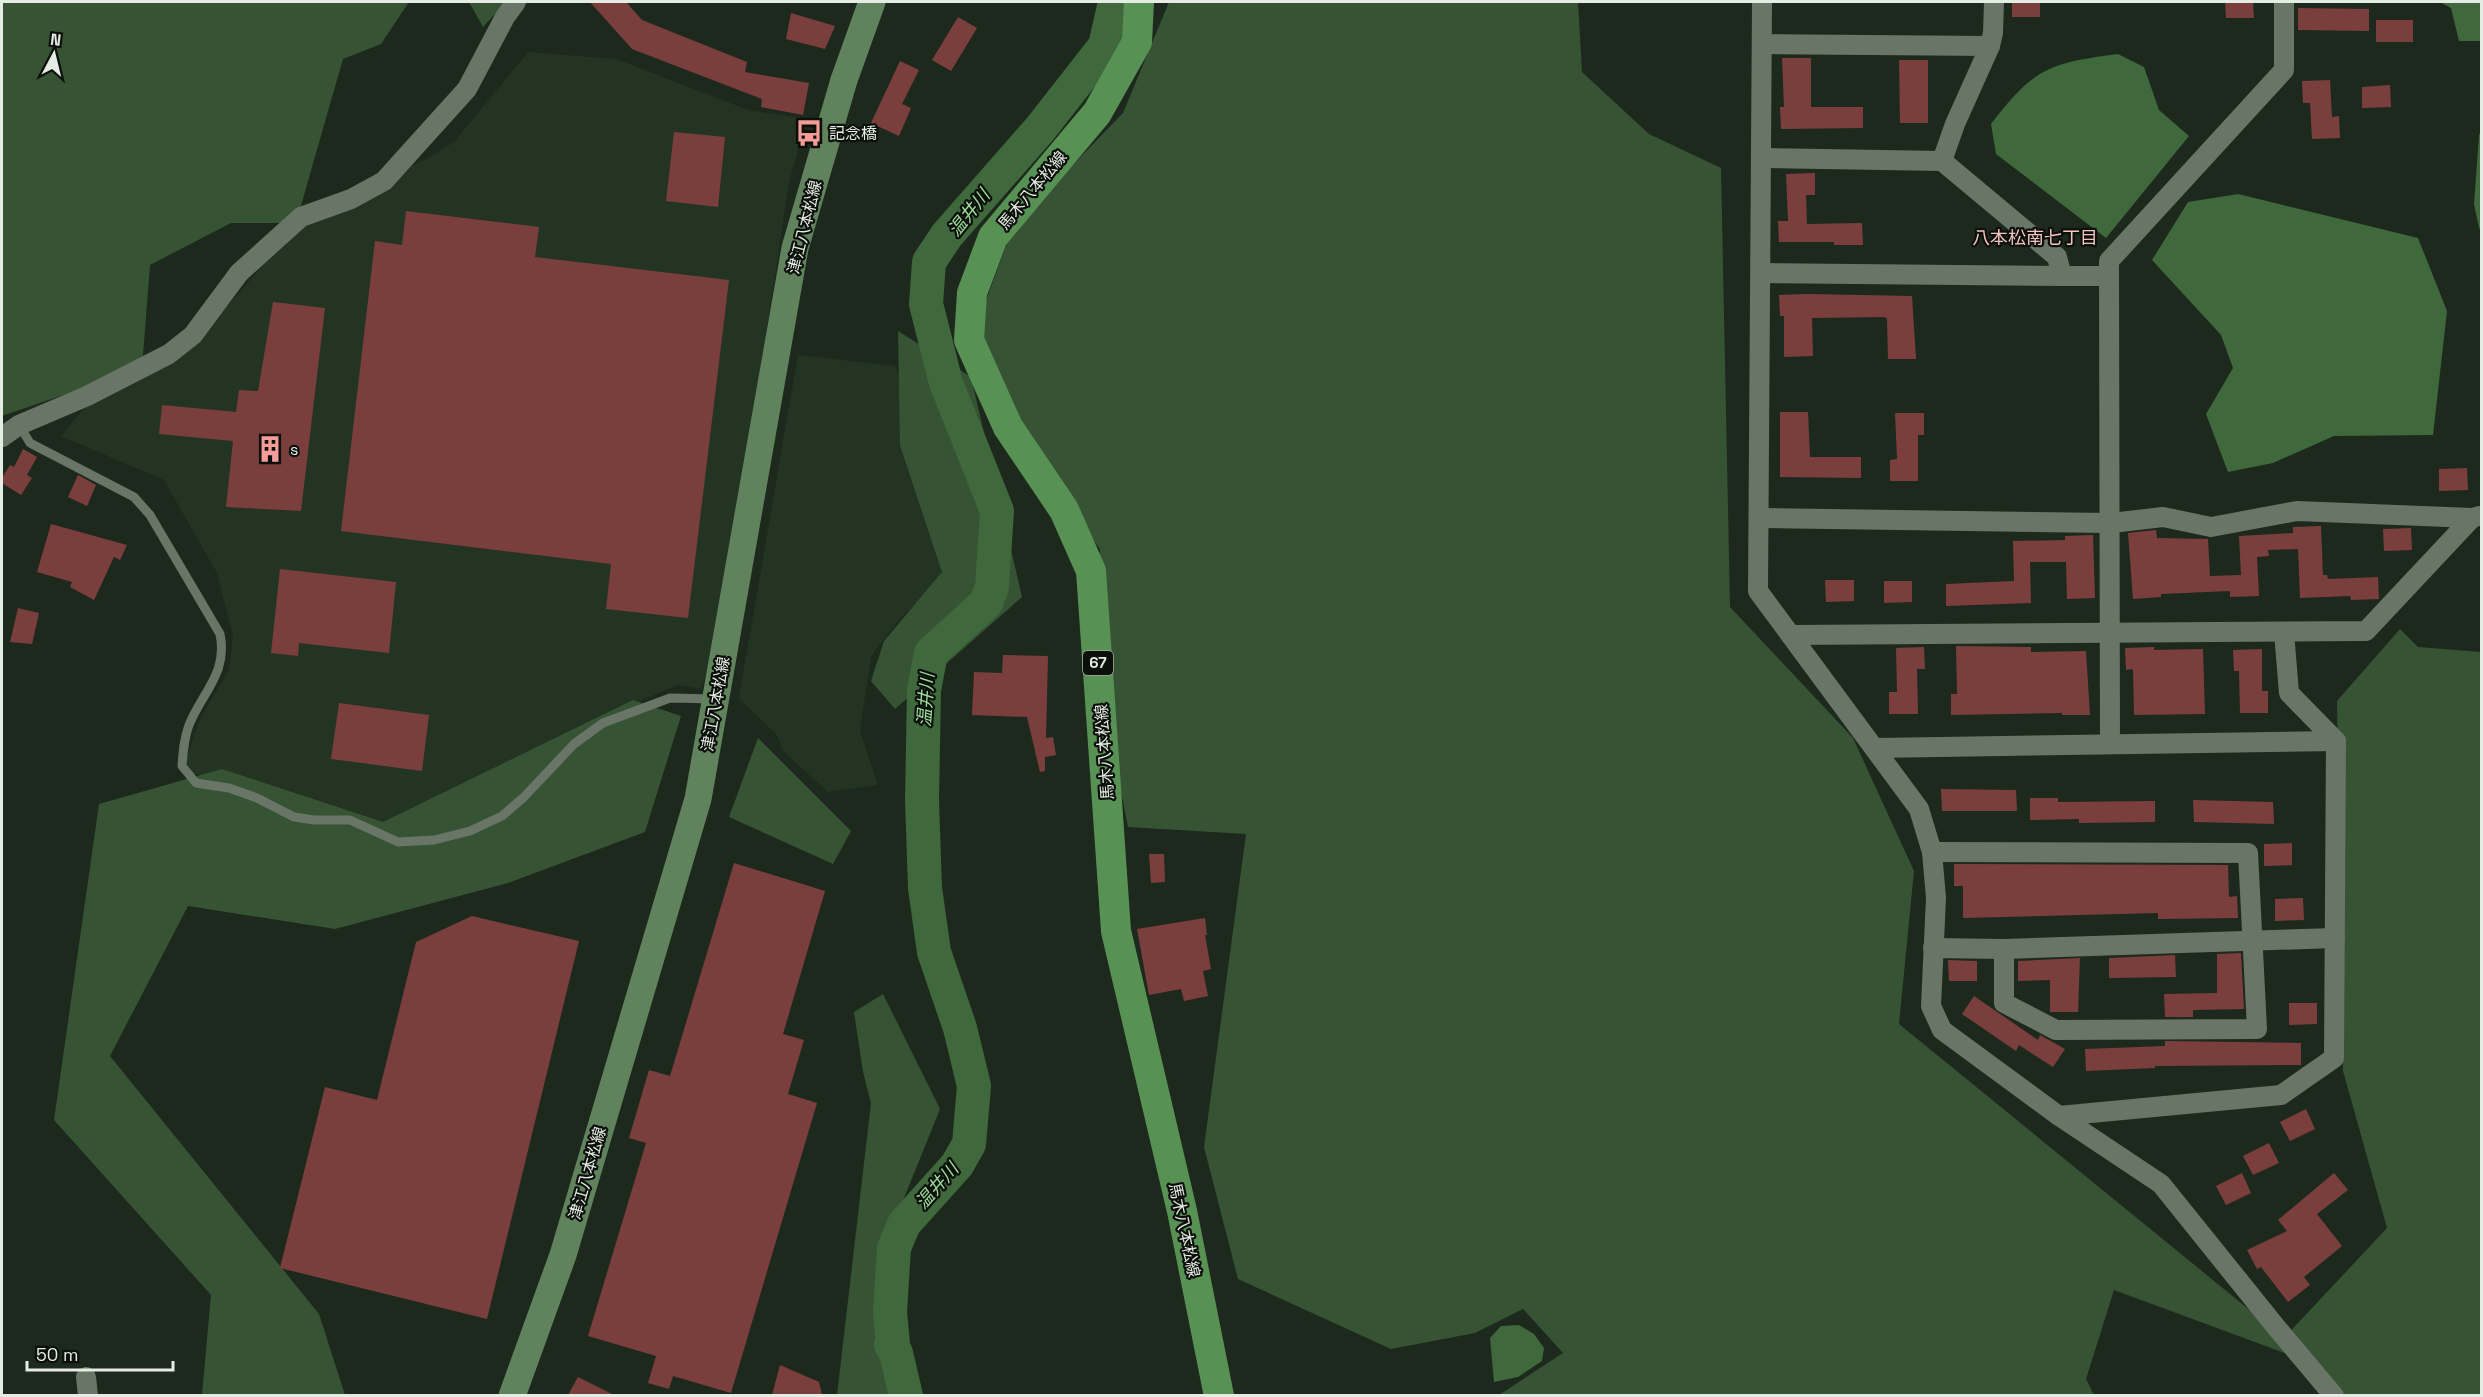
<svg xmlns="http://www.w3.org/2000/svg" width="2483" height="1397" font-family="'Space Grotesk','Noto Sans JP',sans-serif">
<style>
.built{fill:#243423}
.green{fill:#365334}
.water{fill:#3f683c}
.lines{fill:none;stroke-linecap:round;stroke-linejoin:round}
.stream{stroke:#3f683c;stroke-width:6}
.river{stroke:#3f683c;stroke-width:34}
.building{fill:#7a3f3d}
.service{stroke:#697567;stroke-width:9}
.minor{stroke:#697567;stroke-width:20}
.secondary{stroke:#60835e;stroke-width:27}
.primary{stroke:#589154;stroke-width:30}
.labels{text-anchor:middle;stroke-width:4.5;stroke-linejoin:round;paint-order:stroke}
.shield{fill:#0c100b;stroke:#a4aaa3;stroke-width:1.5}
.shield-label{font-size:15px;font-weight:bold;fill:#e5ece4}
.poi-label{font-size:16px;fill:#e5ece4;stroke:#0c100b;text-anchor:start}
.street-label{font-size:16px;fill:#e5ece4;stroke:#0c100b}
.water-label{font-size:18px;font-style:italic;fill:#9edd99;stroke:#0c100b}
.neighbourhood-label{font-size:18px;fill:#f7c3bf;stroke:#0c100b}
</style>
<rect width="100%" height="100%" fill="#1e291d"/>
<g class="built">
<path d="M 528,52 L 616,59 L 748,110 L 807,119 L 789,182 L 721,632 L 701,689 L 678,685 L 583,725 L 407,841 L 247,788 L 193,773 L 185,762 L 201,717 L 229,670 L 233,636 L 217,573 L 164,480 L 61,436 L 101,388 L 198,340 L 270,257 L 333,198 L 423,161 L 454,142 Z"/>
<path d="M 798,355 L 895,366 L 928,446 L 958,569 L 901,617 L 871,656 L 860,731 L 878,785 L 828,792 L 783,751 L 777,735 L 739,698 Z"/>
</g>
<g class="green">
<path d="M 2,2 L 409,2 L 381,44 L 343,59 L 296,223 L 231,223 L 150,265 L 142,368 L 2,416 Z"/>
<path d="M 469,2 L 506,2 L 483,27 Z"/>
<path d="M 1169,2 L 1578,2 L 1582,72 L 1649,134 L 1721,168 L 1730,607 L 1853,738 L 1914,871 L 1899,1024 L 2284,1338 L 2387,1228 L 2343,1071 L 2337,701 L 2400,629 L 2418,647 L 2481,652 L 2481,1395 L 2334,1395 L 2301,1359 L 2114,1290 L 2086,1379 L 2094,1395 L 1499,1395 L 1563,1353 L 1523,1309 L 1475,1333 L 1391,1349 L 1238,1279 L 1204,1147 L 1246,834 L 1128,827 L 1099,678 L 1100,549 L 1008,427 L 977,325 L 1013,227 L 1123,113 Z"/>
<path d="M 898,331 L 971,377 L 1022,597 L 895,709 L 871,681 L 884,641 L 942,572 L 900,445 Z"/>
<path d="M 633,700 L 681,716 L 645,832 L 508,883 L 335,929 L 188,906 L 110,1056 L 319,1314 L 345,1395 L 202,1395 L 211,1295 L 54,1120 L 99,804 L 222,769 L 383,822 Z"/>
<path d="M 758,738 L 851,831 L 833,864 L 729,817 Z"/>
<path d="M 883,994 L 940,1109 L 898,1213 L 901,1375 L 905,1395 L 837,1395 L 871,1103 L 863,1072 L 854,1012 Z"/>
</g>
<g class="water">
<path d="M 2440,2 L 2481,2 L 2481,41 L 2459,41 L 2451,8 Z"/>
<path d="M 2118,54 L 2144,67 L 2159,110 L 2189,136 L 2106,238 L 1996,154 L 1991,124 C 2034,68 2049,63 2118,54 Z"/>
<path d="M 2238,194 L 2418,238 L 2447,311 L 2433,435 L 2334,436 L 2273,463 L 2228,472 L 2206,414 L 2233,368 L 2221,335 L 2152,260 L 2188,202 Z"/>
<path d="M 1519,1325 L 1534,1334 L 1544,1348 L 1542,1361 L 1518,1377 L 1494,1382 L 1490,1338 L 1501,1326 Z"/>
</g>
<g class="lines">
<path class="stream" d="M 2482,136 L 2477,204 L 2482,227"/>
<path class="river" d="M 906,1396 L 896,1353 L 891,1345 L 893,1344 L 890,1312 L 894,1248 L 904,1224 L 957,1165 L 969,1144 L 974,1086 L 960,1028 L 934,952 L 925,888 L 922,800 L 924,690 L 931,653 L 986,603 L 992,587 L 997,511 L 946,383 L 926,304 L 929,262 L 947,235 L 1040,129 L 1105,46 L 1115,2"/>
</g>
<g class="building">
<path d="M 590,2 L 626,2 L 642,20 L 747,62 L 745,72 L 809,83 L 803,115 L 761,107 L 762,99 L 632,49 Z"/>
<rect x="2012" y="2" width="28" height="15"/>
<path d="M 2225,2 L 2253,2 L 2254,18 L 2226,18 Z"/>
<path d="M 2298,8 L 2369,9 L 2369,31 L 2298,30 Z"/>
<path d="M 791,13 L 835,26 L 825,49 L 786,39 Z"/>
<path d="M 958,17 L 977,28 L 951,71 L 932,60 Z"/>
<rect x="2376" y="20" width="37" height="22"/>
<path d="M 1782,58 L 1811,58 L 1811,107 L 1863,107 L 1863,128 L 1781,129 L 1780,107 L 1784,107 Z"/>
<path d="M 1899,60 L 1928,60 L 1928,123 L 1900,123 Z"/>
<path d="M 900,61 L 919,70 L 902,104 L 911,108 L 899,136 L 871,123 Z"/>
<path d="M 2330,80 L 2332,117 L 2339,116 L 2340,138 L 2312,139 L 2310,103 L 2303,103 L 2302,81 Z"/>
<path d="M 2390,85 L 2391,107 L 2362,108 L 2362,87 Z"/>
<path d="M 674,132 L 725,137 L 718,207 L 666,201 Z"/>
<path d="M 1815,173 L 1815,195 L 1806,195 L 1807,224 L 1862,223 L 1863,245 L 1834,245 L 1834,242 L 1779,242 L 1778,221 L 1788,221 L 1786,174 Z"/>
<path d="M 406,211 L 539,227 L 535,257 L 729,280 L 688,618 L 606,609 L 611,564 L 341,531 L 375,241 L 402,245 Z"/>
<path d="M 1807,294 L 1912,296 L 1916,359 L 1888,359 L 1887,319 L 1885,317 L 1812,318 L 1813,356 L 1784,357 L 1784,316 L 1780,316 L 1779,295 Z"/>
<path d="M 273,302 L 325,308 L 301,511 L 226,507 L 233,441 L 159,434 L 162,405 L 236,412 L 239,390 L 258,391 Z"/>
<path d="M 1780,412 L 1808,412 L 1810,457 L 1861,457 L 1861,478 L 1780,477 Z"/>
<path d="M 1895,413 L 1924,413 L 1924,435 L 1918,435 L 1918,481 L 1890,481 L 1890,460 L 1897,459 Z"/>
<path d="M 23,449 L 37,457 L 27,475 L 32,478 L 21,495 L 2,483 L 2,478 L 10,465 L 14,467 Z"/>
<path d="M 2467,468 L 2468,490 L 2439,491 L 2439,469 Z"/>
<path d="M 78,475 L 96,485 L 87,506 L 68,497 Z"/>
<path d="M 51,524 L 127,545 L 120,560 L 114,557 L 94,600 L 70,587 L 72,582 L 37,572 Z"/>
<path d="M 2321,526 L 2323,575 L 2327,575 L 2328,579 L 2378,577 L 2379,599 L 2351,600 L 2350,596 L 2300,598 L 2298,549 L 2268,550 L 2269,556 L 2257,557 L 2259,596 L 2230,597 L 2230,591 L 2161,594 L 2161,597 L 2133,599 L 2128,533 L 2156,530 L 2157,538 L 2208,539 L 2210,576 L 2241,575 L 2239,536 L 2293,533 L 2293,527 Z"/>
<path d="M 2411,528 L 2412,550 L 2384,551 L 2383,529 Z"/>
<path d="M 2093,535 L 2095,598 L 2067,599 L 2066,562 L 2030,562 L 2031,603 L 1946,606 L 1946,584 L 2014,581 L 2013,541 L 2065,540 L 2065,536 Z"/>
<path d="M 280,569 L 396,582 L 389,653 L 299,643 L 298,656 L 271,653 Z"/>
<path d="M 1825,580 L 1854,580 L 1854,601 L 1826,602 Z"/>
<path d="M 1884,581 L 1912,581 L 1912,602 L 1884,603 Z"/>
<path d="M 18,608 L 39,613 L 32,644 L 10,642 Z"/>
<path d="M 1956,646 L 2031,647 L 2031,652 L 2086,651 L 2090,715 L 2062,715 L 2062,713 L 1951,715 L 1951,694 L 1957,694 Z"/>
<path d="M 1924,647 L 1925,669 L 1917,669 L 1918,714 L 1889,714 L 1889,692 L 1897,692 L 1896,648 Z"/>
<path d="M 2154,647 L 2154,650 L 2203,649 L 2205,714 L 2134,715 L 2133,669 L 2126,670 L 2125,648 Z"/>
<path d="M 2262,649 L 2262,691 L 2268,691 L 2268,713 L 2240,713 L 2239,671 L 2234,671 L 2233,650 Z"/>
<path d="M 1003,655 L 1048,656 L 1046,738 L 1053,737 L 1056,755 L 1045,757 L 1045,771 L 1040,772 L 1027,717 L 972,715 L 974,672 L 1002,673 Z"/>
<path d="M 339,703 L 429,715 L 422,771 L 331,759 Z"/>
<path d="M 1941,789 L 2016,790 L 2017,811 L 1942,811 Z"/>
<path d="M 2030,798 L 2058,798 L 2058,802 L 2155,801 L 2155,822 L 2079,823 L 2079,819 L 2030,820 Z"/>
<path d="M 2193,800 L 2273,802 L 2274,824 L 2194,822 Z"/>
<path d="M 2292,843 L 2292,865 L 2264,866 L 2264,844 Z"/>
<path d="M 1149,854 L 1164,854 L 1165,882 L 1151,883 Z"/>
<path d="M 734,863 L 825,891 L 783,1034 L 804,1040 L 788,1094 L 817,1103 L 731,1393 L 673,1376 L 669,1389 L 648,1383 L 656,1356 L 588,1336 L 646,1143 L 629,1138 L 649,1070 L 670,1076 Z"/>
<path d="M 1954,864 L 2228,865 L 2229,897 L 2237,896 L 2238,918 L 2158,919 L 2158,913 L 1963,918 L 1963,886 L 1954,886 Z"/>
<path d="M 2303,898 L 2304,920 L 2275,921 L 2275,899 Z"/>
<path d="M 472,916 L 579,941 L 487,1319 L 280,1268 L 325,1087 L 377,1100 L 416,942 Z"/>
<path d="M 1205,918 L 1207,935 L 1205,935 L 1211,969 L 1203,971 L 1208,996 L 1184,1001 L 1181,989 L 1149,995 L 1137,929 Z"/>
<path d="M 2241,953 L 2244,1009 L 2193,1010 L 2193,1017 L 2165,1017 L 2164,994 L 2217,993 L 2217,954 Z"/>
<path d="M 2175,955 L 2176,977 L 2109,978 L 2109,958 Z"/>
<path d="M 2080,958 L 2078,1012 L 2050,1012 L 2050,980 L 2018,981 L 2018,961 Z"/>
<path d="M 1948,960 L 1977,961 L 1977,981 L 1949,981 Z"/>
<path d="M 1974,996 L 2038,1040 L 2040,1035 L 2065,1049 L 2053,1067 L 2019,1045 L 2016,1051 L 1962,1014 Z"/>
<path d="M 2289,1003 L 2317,1003 L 2317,1024 L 2289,1025 Z"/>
<path d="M 2165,1041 L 2301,1043 L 2301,1065 L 2155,1066 L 2155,1068 L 2086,1071 L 2085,1049 L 2165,1046 Z"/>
<path d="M 2306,1109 L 2315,1129 L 2290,1141 L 2280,1122 Z"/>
<path d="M 2269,1143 L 2279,1163 L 2253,1175 L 2243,1156 Z"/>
<path d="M 2242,1173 L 2251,1193 L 2226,1205 L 2216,1186 Z"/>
<path d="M 2334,1173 L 2348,1190 L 2317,1214 L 2342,1246 L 2304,1277 L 2310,1285 L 2288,1302 L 2261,1267 L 2257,1269 L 2247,1250 L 2287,1231 L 2278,1220 Z"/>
<path d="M 780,1365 L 819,1382 L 822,1395 L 772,1395 Z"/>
<path d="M 578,1377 L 614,1395 L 568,1395 Z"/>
</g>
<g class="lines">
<path class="service" d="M 19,425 L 30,443 L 134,497 L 150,515 L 220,634 C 228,673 203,691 189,725 C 184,738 183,752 182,766 L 196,783 L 229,788 L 257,798 L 294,817 L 314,820 L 350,820 L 398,842 L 434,840 L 470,831 L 502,816 L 524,797 L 574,744 L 603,723 L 670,698 L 714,699"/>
<g class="minor">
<path d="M 1762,2 L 1758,591 L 1919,809 L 1932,852 L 1936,898 L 1931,1006 L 1942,1030 L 2059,1116 L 2281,1095 L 2334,1058 L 2336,741 L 2289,693 L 2284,632"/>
<path d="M 1762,44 L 1990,46"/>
<path d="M 1763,158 L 1942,161 L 1955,124 L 1990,46 L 1993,33 L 1994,2"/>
<path d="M 1942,161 L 2057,257 L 2062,276 L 2108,276"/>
<path d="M 1761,273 L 2062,276"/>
<path d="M 2,437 L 19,425 L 87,396 L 169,354 L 193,335 L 239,273 L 301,217 L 351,199 L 384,181 L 467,89 L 505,17 L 516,2"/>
<path d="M 1759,518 L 2111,523 L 2163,517 L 2211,527 L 2297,511 L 2472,518 L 2479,516"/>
<path d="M 1791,635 L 2366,631 L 2472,518"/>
<path d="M 2110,744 L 2109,261 L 2284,70 L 2284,2"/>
<path d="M 1875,748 L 2336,741"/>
<path d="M 1932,852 L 2248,853 L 2257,1029 L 2056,1030 L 2004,1003 L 2004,949"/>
<path d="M 1933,948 L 2004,949 L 2335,938"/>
<path d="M 2059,1116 L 2161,1184 L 2276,1327 L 2334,1396"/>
<path d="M 86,1377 L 88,1396"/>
</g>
<path class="secondary" d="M 512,1396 L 563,1255 L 698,799 L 795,248 L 844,80 L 872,2"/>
<path class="primary" d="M 1139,2 L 1137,42 L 1097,113 L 993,237 L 972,293 L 969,340 L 1008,427 L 1064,510 L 1091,571 L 1116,931 L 1182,1211 L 1219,1396"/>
</g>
<defs>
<symbol id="bus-bare" viewBox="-9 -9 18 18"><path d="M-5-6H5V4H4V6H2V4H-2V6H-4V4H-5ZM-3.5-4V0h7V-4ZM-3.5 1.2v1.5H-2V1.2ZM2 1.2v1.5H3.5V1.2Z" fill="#f59b98" stroke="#0c100b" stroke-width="2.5" paint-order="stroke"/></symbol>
<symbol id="building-bare" viewBox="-9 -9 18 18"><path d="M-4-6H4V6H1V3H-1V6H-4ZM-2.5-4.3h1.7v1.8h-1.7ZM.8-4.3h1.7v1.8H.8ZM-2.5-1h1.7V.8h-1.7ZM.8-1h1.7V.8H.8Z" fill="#f59b98" stroke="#0c100b" stroke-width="2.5" paint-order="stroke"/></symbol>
</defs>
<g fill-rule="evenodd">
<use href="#bus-bare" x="790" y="114" width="38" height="38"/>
<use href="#building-bare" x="251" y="430" width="38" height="38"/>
</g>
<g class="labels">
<rect class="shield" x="1083" y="651" width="30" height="24" rx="4.5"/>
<g class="shield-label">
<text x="1098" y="668">67</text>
</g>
<g class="poi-label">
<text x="829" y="139">記念橋</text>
<text x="290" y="455">s</text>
</g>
<g class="street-label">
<text transform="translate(1032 190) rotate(-50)" y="6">馬木八本松線</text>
<text transform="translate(804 227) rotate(-76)" y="6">津江八本松線</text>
<text transform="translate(715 704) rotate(-80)" y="6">津江八本松線</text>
<text transform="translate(1104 752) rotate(-94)" y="6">馬木八本松線</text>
<text transform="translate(587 1173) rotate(-74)" y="6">津江八本松線</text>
<text transform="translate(1185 1230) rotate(78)" y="6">馬木八本松線</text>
</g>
<g class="water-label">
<text transform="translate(969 213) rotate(-51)" y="6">温井川</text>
<text transform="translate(926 700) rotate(-86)" y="6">温井川</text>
<text transform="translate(937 1186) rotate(-49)" y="6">温井川</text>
</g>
<g class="neighbourhood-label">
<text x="2035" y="244">八本松南七丁目</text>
</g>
</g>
<rect width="2483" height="1397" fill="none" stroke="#e5ece4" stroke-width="6"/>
<g transform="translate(54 54) rotate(7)" stroke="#0c100b" stroke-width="4.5" paint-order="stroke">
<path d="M0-4.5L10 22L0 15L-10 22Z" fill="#e5ece4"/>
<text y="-9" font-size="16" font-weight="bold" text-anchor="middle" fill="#e5ece4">N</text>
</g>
<path d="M27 1361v9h146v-9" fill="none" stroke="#e5ece4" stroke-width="3"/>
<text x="36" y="1361" font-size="18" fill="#e5ece4" stroke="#0c100b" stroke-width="4.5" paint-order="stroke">50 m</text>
</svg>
